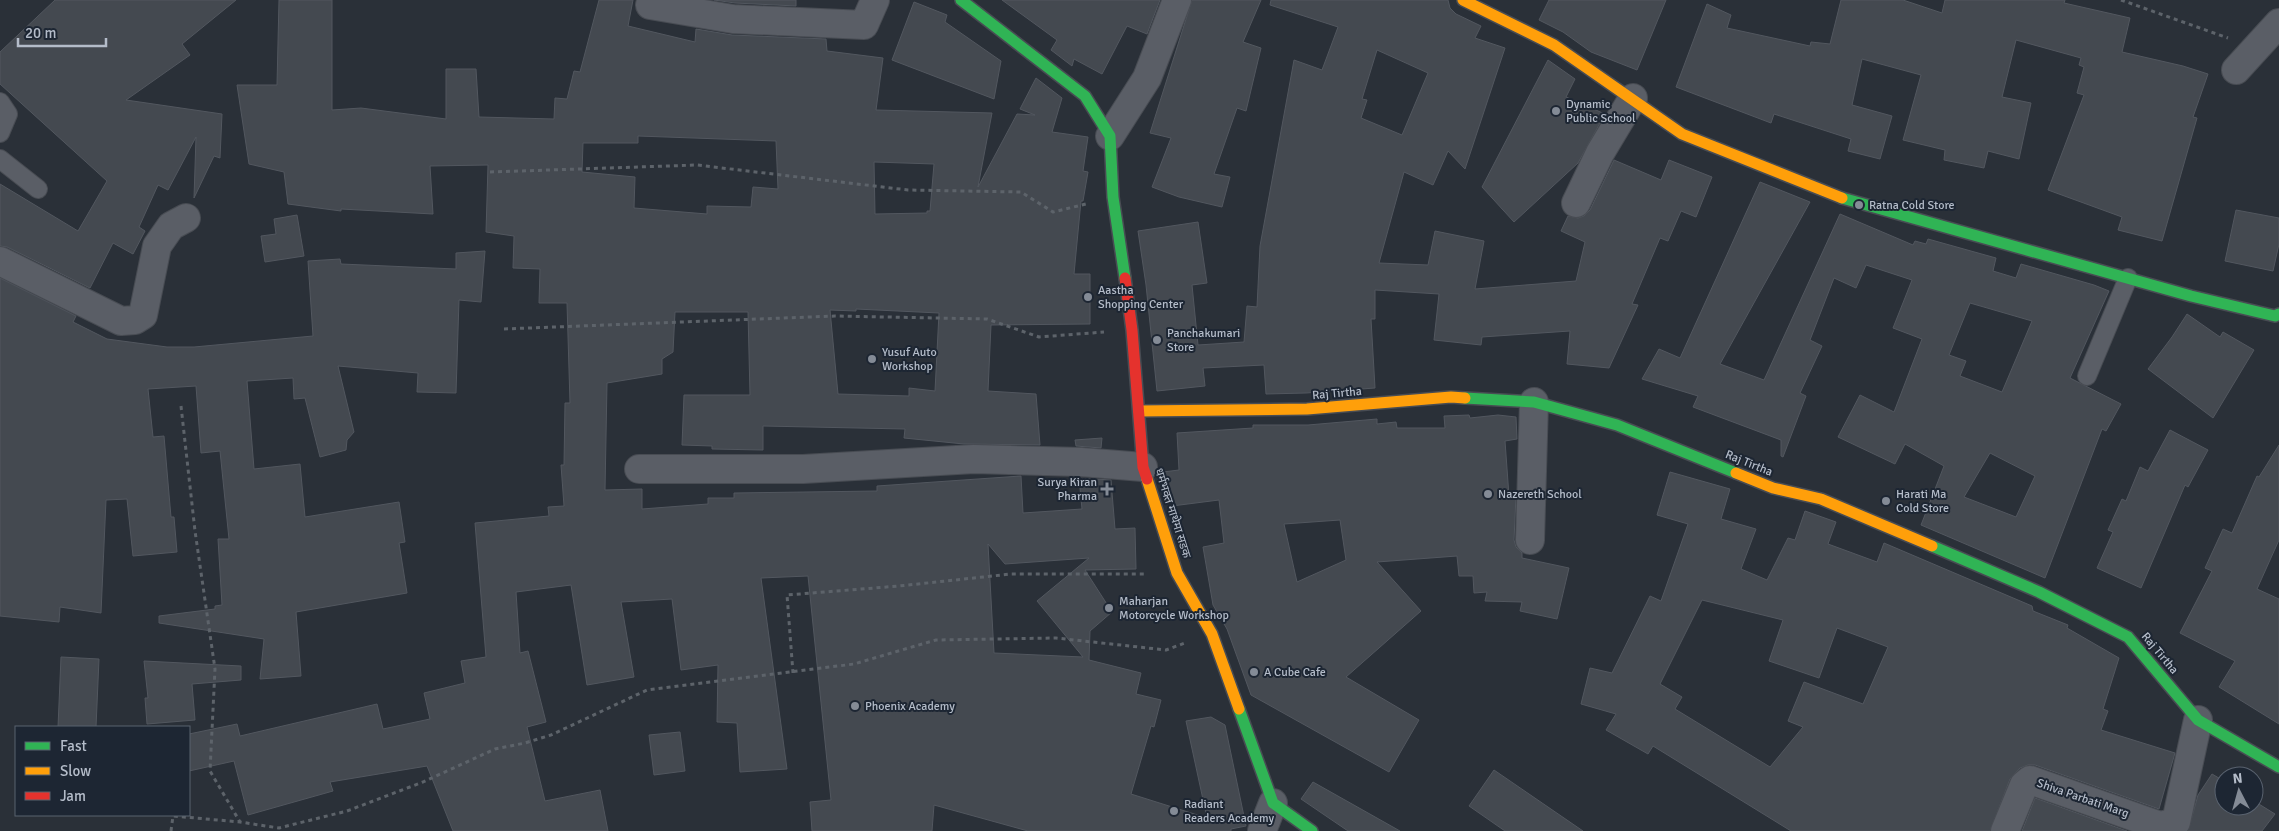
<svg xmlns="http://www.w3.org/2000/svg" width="2279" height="831" font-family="Signika,'Noto Sans Devanagari',sans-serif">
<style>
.building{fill:#444950;stroke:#52575f;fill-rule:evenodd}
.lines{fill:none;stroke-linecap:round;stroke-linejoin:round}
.lane-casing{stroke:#484c53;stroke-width:20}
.street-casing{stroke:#484c53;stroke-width:30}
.fast-casing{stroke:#484c53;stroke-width:14}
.slow-casing{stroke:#484c53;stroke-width:14}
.jam-casing{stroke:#484c53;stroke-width:14}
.path{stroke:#5d636a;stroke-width:3;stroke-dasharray:4 4;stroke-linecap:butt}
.lane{stroke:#5a5e66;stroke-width:18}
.street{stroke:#5a5e66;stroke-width:28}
.fast{stroke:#30b455;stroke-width:11}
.slow{stroke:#ff9f0a;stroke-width:11}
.jam{stroke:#e5322d;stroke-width:11}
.poi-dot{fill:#848b96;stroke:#1d2633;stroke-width:2}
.labels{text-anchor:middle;stroke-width:4;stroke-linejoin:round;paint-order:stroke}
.poi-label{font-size:12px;fill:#b4bcc9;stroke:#1d2633;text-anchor:start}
.street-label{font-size:12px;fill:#b4bcc9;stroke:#1d2633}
</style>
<rect width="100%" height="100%" fill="#2a3038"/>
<g class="building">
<path d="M 55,0 L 236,0 L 182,44 L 190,55 L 126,100 L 222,114 L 220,158 L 214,156 L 194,198 L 196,137 L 168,190 L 158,185 L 139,227 L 145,231 L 133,254 L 113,243 L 90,288 L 7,247 L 0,246 L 0,184 L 78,231 L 107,181 L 0,84 L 0,52 Z"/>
<path d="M 279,0 L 332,0 L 332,110 L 361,108 L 446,119 L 446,69 L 476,69 L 479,117 L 554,119 L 555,98 L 567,99 L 574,71 L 580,72 L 599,0 L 633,0 L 628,26 L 695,42 L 696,29 L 732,35 L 826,39 L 827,51 L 883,58 L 876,110 L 992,113 L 978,187 L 1017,114 L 1035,115 L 1020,109 L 1036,78 L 1062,98 L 1052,132 L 1088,137 L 1083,171 L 1088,172 L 1083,201 L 1081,201 L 1074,274 L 1090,274 L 1090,324 L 991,325 L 988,391 L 1036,394 L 1040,445 L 964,444 L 904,438 L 905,429 L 763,426 L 763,450 L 712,449 L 712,446 L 682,445 L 684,395 L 750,395 L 748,312 L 675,312 L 673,352 L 662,359 L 662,374 L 607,383 L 605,490 L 642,489 L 642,509 L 708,504 L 708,498 L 734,498 L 734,493 L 877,491 L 877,486 L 1021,476 L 1023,513 L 1082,509 L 1079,478 L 1111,480 L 1115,529 L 1135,528 L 1136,569 L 1085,570 L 1112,612 L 1090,631 L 1089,660 L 1141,673 L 1136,694 L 1161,700 L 1154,727 L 1151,726 L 1131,794 L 1207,818 L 1186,721 L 1211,717 L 1225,725 L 1246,826 L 1231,829 L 1231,831 L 1028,831 L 934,805 L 932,831 L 812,831 L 810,802 L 831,800 L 808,576 L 761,578 L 787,769 L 740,772 L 737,723 L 717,722 L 718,665 L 681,670 L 672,599 L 621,602 L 634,677 L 587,685 L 571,585 L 516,592 L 520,653 L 528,651 L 546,722 L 527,727 L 545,801 L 600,790 L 608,831 L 453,831 L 427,766 L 330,782 L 333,791 L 248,815 L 234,761 L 189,771 L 189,734 L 237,724 L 240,736 L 377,704 L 383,729 L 430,719 L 424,693 L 465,683 L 461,661 L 486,657 L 475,523 L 549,516 L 548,507 L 564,506 L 561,465 L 564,465 L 565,403 L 570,403 L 567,303 L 539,303 L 540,269 L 513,268 L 514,236 L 486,232 L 488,165 L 430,166 L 433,214 L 341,209 L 341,211 L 288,204 L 284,172 L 249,164 L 237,85 L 277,85 ZM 638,136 L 776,141 L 778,189 L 753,187 L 751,207 L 707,206 L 707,214 L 634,208 L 635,177 L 582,172 L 583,143 L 638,143 ZM 874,162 L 934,164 L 930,211 L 927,211 L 927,213 L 875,214 ZM 856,309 L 939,313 L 935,391 L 909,388 L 909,396 L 838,394 L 830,310 L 856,311 ZM 988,544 L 1005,564 L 1089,558 L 1037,601 L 1083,657 L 994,653 Z"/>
<path d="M 714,0 L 796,0 L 796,6 L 735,3 Z"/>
<path d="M 1002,0 L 1160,0 L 1147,34 L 1127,26 L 1102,74 L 1074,59 L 1072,66 L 1051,50 L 1057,40 Z"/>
<path d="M 1192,0 L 1261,0 L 1243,42 L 1261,48 L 1246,111 L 1237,108 L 1214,174 L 1230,177 L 1222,207 L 1179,197 L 1152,187 L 1171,138 L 1150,133 Z"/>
<path d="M 1271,0 L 1448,0 L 1450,8 L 1456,14 L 1481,26 L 1475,38 L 1505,48 L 1465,169 L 1448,151 L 1433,185 L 1404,172 L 1379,263 L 1428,265 L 1435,231 L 1484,241 L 1475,289 L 1576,281 L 1585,242 L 1561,231 L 1568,216 L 1578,218 L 1584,216 L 1590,210 L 1614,160 L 1661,180 L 1669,160 L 1712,177 L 1696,217 L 1681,211 L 1668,241 L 1660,238 L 1632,304 L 1638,305 L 1609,368 L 1567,364 L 1570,331 L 1482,337 L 1481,345 L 1434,340 L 1439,294 L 1375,290 L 1375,319 L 1371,319 L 1375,388 L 1306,393 L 1266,394 L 1264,365 L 1203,368 L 1205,386 L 1157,391 L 1146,285 L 1138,231 L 1198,222 L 1207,283 L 1192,285 L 1198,345 L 1244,342 L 1247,306 L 1257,307 L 1260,246 L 1294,60 L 1322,70 L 1338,27 L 1270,5 ZM 1377,50 L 1428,73 L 1402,135 L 1361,118 L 1367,100 L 1362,99 Z"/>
<path d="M 1549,0 L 1666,0 L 1637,70 L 1591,52 L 1563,32 L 1539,20 Z"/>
<path d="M 1841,0 L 1903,0 L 1942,13 L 1945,0 L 2065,0 L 2064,3 L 2130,18 L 2122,52 L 2183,66 L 2208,74 L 2193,117 L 2197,118 L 2162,241 L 2118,230 L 2122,217 L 2048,190 L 2084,95 L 2077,93 L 2084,67 L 2079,65 L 2081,58 L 2016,40 L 2002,97 L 2031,103 L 2019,159 L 1988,151 L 1984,168 L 1944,160 L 1945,150 L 1903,140 L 1921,75 L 1862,59 L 1852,105 L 1892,116 L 1880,159 L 1848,151 L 1851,139 L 1774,114 L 1771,123 L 1676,87 L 1707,4 L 1731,15 L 1727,28 L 1810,46 L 1811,42 L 1830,44 Z"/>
<path d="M 914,2 L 947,15 L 945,22 L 1001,61 L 994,99 L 892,60 Z"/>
<path d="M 1548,60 L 1575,79 L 1566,97 L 1605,114 L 1578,163 L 1514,222 L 1482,187 Z"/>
<path d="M 1760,182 L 1810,202 L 1720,364 L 1764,380 L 1840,214 L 1913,245 L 1915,241 L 1926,244 L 1928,239 L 1996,258 L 1993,271 L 2016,278 L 2021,264 L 2094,285 L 2109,291 L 2070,378 L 2121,404 L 2106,431 L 2102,429 L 2045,578 L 1921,525 L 1944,466 L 1905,444 L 1895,464 L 1838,437 L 1860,395 L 1894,412 L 1922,339 L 1893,328 L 1912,280 L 1866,265 L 1856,288 L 1834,278 L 1810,340 L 1822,346 L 1800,393 L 1806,396 L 1783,457 L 1781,456 L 1781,440 L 1693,407 L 1698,396 L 1642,379 L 1659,349 L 1680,358 ZM 1970,303 L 2032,321 L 2002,392 L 1960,376 L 1966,361 L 1949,355 ZM 1990,453 L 2035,476 L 2016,517 L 1964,497 Z"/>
<path d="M 2236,210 L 2279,218 L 2279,244 L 2273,271 L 2225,261 Z"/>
<path d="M 297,215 L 304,256 L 265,262 L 261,236 L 276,234 L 274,219 Z"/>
<path d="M 485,251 L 481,302 L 459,300 L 456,393 L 417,392 L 418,373 L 338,366 L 354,432 L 347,440 L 346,450 L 320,457 L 305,398 L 294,399 L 293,378 L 247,381 L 254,469 L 300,464 L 305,517 L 399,502 L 405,542 L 399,543 L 407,593 L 296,612 L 301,676 L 260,679 L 264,639 L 159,623 L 159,616 L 215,609 L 215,606 L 222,605 L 218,539 L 229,539 L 220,451 L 201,453 L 196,386 L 148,389 L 153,437 L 164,436 L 171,517 L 174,517 L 177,552 L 133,556 L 127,499 L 106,500 L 101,613 L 60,607 L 59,622 L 0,616 L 0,278 L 76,316 L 73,322 L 107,339 L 167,347 L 194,347 L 313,336 L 308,261 L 340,259 L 341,264 L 456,269 L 456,253 Z"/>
<path d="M 2187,314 L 2220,337 L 2223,332 L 2254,350 L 2213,418 L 2148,369 L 2172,337 Z"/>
<path d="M 1469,415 L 1470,418 L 1498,415 L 1516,417 L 1517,439 L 1505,441 L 1509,496 L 1516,496 L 1514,540 L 1516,547 L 1522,553 L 1522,558 L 1569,568 L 1557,619 L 1520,611 L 1522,602 L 1485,601 L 1487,592 L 1474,593 L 1473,576 L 1459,576 L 1457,556 L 1377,562 L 1421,611 L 1346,677 L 1419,720 L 1389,772 L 1251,695 L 1227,629 L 1213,605 L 1203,547 L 1224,543 L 1219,500 L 1172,506 L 1163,472 L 1179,470 L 1177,433 L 1253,428 L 1253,425 L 1308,425 L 1377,419 L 1377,424 L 1396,422 L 1397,428 L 1445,428 L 1444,416 ZM 1340,520 L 1346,560 L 1297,582 L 1284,524 Z"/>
<path d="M 2170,430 L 2208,450 L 2188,487 L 2185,485 L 2141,588 L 2097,568 L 2113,532 L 2108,530 L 2122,499 L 2126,501 L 2140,467 L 2148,471 Z"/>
<path d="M 1102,438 L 1101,448 L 1076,446 L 1075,440 Z"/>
<path d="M 2279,445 L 2279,540 L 2257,589 L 2279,599 L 2279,724 L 2219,687 L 2235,661 L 2180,633 L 2212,571 L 2205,568 L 2223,529 L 2232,533 L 2257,476 L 2259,477 Z"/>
<path d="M 1670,472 L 1730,489 L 1721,519 L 1756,529 L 1741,569 L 1767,580 L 1788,538 L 1795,540 L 1805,511 L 1836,522 L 1828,544 L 1877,562 L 1884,543 L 2032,606 L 2033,611 L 2068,625 L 2067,628 L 2119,658 L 2103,709 L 2108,711 L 2101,730 L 2175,753 L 2159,809 L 2035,765 L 2028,765 L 2020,768 L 2010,779 L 1990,831 L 1791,831 L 1653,746 L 1648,754 L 1606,730 L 1616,714 L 1581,704 L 1590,668 L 1612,673 L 1650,596 L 1661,601 L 1688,524 L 1657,515 ZM 1702,600 L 1783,620 L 1769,661 L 1819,678 L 1837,628 L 1888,647 L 1863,704 L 1804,682 L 1788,721 L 1803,727 L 1770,767 L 1675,709 L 1682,697 L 1660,684 Z"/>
<path d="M 61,657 L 99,659 L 96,727 L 58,727 Z"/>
<path d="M 144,661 L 241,666 L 241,680 L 192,684 L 195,720 L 147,724 L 145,698 L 148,698 Z"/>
<path d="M 680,732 L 685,771 L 654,775 L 649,735 Z"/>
<path d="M 1494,770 L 1583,831 L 1505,831 L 1469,806 Z"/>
<path d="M 2212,774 L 2224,781 L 2224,806 L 2254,806 L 2254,801 L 2275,814 L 2262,831 L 2188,831 L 2198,795 Z"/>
<path d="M 1313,782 L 1400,831 L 1348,831 L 1301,799 Z"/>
<path d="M 2035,798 L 2127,831 L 2022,831 Z"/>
</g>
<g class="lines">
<defs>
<g id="lane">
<path d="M 0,102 L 8,114 L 0,133"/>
<path d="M 0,159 L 38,189"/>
<path d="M 2087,376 L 2128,278"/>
</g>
<g id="street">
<path d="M 650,5 L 733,19 L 864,25 L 875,0"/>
<path d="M 2236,70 L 2279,23"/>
<path d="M 1110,136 L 1147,78 L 1177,0"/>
<path d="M 1576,203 L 1600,153 L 1633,98"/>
<path d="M 0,261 L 121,321 L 135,320 L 143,315 L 157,246 L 171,226 L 186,218"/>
<path d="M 639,469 L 803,469 L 974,459 L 1081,462 L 1143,467"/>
<path d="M 1530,540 L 1534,402"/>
<path d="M 1262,831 L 1273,803"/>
<path d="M 2005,831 L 2024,785 L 2030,780 L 2160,826 L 2176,822 L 2198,720"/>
</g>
<g id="fast">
<path d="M 961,0 L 1085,96 L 1110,136 L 1113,197 L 1125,278"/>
<path d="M 1842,198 L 2191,296 L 2275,316 L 2279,314"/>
<path d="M 1465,398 L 1534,402 L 1617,425 L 1736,473"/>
<path d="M 1932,546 L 2039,592 L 2128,637 L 2198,720 L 2279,767"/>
<path d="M 1239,709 L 1273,803 L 1312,831"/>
</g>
<g id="slow">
<path d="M 1463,0 L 1554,45 L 1682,134 L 1842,198"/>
<path d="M 1139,411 L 1307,409 L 1451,397 L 1465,398"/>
<path d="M 1736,473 L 1773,488 L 1821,499 L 1932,546"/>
<path d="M 1147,479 L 1177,573 L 1212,634 L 1239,709"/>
</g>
<path id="jam" d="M 1125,278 L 1132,330 L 1143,467 L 1147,479"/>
</defs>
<use href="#lane" class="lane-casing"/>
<use href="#street" class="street-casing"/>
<use href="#fast" class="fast-casing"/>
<use href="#slow" class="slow-casing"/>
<use href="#jam" class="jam-casing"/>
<g class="path">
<path d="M 2121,0 L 2228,38"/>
<path d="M 490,172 L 697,165 L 908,190 L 1021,192 L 1053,212 L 1086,204"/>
<path d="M 504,329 L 835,316 L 987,319 L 1039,337 L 1104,332"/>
<path d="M 181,406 L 195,531 L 215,669 L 210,771 L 240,822"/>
<path d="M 793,673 L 787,595 L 899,586 L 1011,574 L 1147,574"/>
<path d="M 171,831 L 173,816 L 240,822 L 279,828 L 347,811 L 423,782 L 495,749 L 525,743 L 551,735 L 647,690 L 854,664 L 936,640 L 1056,638 L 1166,650 L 1185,643"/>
</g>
<use href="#lane" class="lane"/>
<use href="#street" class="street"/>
<use href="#fast" class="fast"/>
<use href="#slow" class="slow"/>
<use href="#jam" class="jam"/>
</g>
<g class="poi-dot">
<circle cx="1556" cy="111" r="5"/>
<circle cx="1859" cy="205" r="5"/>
<circle cx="1088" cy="297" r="5"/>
<circle cx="1157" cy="340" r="5"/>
<circle cx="872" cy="359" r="5"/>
<path d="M1104.5 481.5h5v5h5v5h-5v5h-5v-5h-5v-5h5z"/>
<circle cx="1488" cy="494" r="5"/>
<circle cx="1886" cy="501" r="5"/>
<circle cx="1109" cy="608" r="5"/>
<circle cx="1254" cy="672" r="5"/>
<circle cx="855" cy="706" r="5"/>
<circle cx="1174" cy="811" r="5"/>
</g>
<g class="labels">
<g class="poi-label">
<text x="1566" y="108">Dynamic<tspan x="1566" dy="14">Public School</tspan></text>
<text x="1869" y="209">Ratna Cold Store</text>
<text x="1098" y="294">Aastha<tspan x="1098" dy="14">Shopping Center</tspan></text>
<text x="1167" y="337">Panchakumari<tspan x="1167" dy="14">Store</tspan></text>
<text x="882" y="356">Yusuf Auto<tspan x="882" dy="14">Workshop</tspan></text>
<text x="1097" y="486" text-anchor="end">Surya Kiran<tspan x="1097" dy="14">Pharma</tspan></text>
<text x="1498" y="498">Nazereth School</text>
<text x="1896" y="498">Harati Ma<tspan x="1896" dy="14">Cold Store</tspan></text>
<text x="1119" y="605">Maharjan<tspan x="1119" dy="14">Motorcycle Workshop</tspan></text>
<text x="1264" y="676">A Cube Cafe</text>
<text x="865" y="710">Phoenix Academy</text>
<text x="1184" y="808">Radiant<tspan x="1184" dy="14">Readers Academy</tspan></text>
</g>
<g class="street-label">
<text transform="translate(1337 393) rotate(-5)" y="4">Raj Tirtha</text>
<text transform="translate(1749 463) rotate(22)" y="4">Raj Tirtha</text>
<text transform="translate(1173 513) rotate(72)" y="4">धर्मभक्त माथेमा सडक</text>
<text transform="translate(2160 653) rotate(50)" y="4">Raj Tirtha</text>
<text transform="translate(2083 798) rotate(19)" y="4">Shiva Parbati Marg</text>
</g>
</g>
<rect x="15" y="726" width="175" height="90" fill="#1d2633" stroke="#59626f"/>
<rect x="25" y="742" width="25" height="8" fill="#30b455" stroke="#59626f"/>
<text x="60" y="751" font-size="15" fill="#b4bcc9">Fast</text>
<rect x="25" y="767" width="25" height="8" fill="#ff9f0a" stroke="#59626f"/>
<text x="60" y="776" font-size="15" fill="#b4bcc9">Slow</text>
<rect x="25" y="792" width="25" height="8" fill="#e5322d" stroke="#59626f"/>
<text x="60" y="801" font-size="15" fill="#b4bcc9">Jam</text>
<g transform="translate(2239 791) rotate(354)"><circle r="24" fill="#1d2633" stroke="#59626f"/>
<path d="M0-4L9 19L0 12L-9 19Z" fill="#848b96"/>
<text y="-8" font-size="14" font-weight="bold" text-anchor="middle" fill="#b4bcc9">N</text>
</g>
<path d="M18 38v8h88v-8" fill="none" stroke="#b4bcc9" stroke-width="2.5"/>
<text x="25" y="38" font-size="15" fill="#b4bcc9" stroke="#1d2633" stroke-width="4" paint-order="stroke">20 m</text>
</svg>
